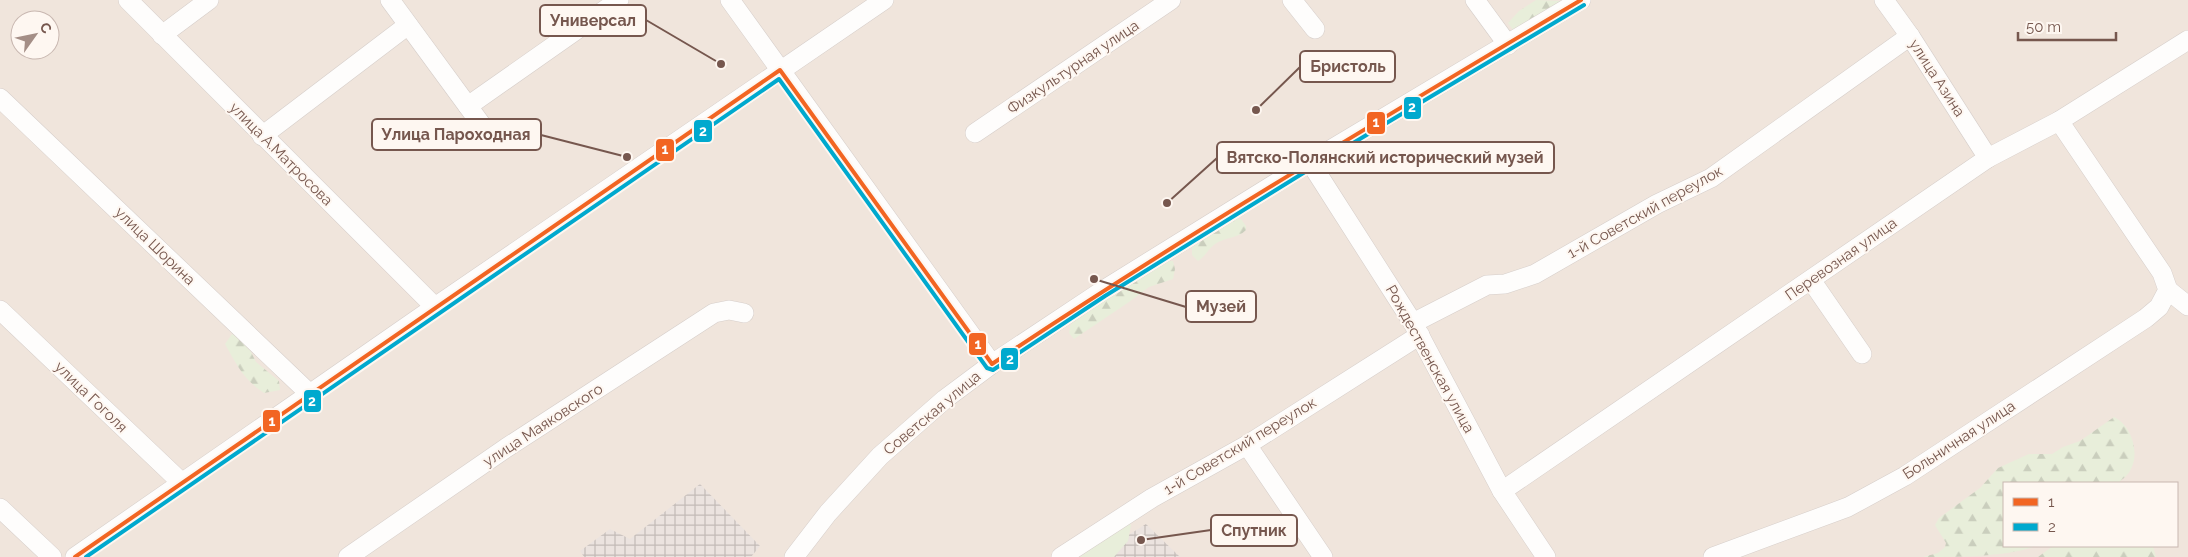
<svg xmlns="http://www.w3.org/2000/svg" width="2188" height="557" font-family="Raleway,sans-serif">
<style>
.residential{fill:#f0e5dc;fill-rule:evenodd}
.industrial{fill:url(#industrial-grid)}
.green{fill:#e8eeda}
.forest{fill:url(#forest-firs)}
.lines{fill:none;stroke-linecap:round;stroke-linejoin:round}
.minor-casing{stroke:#d6ceca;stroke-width:20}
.minor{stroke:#fefdfc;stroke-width:19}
.bus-1-casing{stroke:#fef7f1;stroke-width:8}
.bus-2-casing{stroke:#fef7f1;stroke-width:8}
.bus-1{stroke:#f26522;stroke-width:4}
.bus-2{stroke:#00a9ce;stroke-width:4}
.labels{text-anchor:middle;stroke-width:4;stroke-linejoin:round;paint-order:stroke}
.street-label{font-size:15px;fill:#76574e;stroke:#fef7f1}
.leader{fill:none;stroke:#76574e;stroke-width:2}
.callout-dot{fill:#76574e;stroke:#fef7f1;stroke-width:2}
.callout{fill:#fef7f1;stroke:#76574e;stroke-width:2}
.callout-label{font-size:16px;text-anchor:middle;font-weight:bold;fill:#76574e}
.line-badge{stroke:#fef7f1;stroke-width:2}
.badge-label{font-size:14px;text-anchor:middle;font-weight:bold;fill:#fff}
</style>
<defs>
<pattern id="industrial-grid" width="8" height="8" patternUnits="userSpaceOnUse" patternTransform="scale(1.25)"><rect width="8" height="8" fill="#ebe3df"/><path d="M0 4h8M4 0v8" fill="none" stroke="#c3bbb7"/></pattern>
<pattern id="forest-firs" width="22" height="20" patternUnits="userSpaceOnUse" patternTransform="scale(1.25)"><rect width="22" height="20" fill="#e8eeda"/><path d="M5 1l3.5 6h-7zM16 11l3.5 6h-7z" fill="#cacebd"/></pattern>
</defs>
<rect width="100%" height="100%" fill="#f8f3ee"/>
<path class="residential" d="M 0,0 L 2188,0 L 2188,557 L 0,557 ZM 20,20 L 50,20 L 50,50 L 20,50 ZM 2004,483 L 2177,483 L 2177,546 L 2004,546 Z"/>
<g class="industrial">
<path d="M 700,484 L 760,546 L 751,557 L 584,557 L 580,551 L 610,529 L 630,539 Z"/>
<path d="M 1146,524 L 1180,557 L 1093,557 Z"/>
</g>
<path class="green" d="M 1128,520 L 1131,525 L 1128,541 L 1114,557 L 1070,557 Z"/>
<g class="forest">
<path d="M 1536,0 L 1560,1 L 1540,16 L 1513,30 L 1508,23 L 1519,11 Z"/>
<path d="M 1232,219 L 1241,219 L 1246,226 L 1246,230 C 1237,239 1225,237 1215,244 C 1208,249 1205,257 1198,261 L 1192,255 L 1192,247 Z"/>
<path d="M 1165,261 L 1173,261 L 1175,269 L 1173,279 L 1149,287 L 1129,302 L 1074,339 L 1069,333 L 1070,326 L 1074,319 Z"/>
<path d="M 232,334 L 246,342 L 256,362 L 279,381 L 280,390 L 264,393 C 243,379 237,365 225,344 Z"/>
<path d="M 2114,417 C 2131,425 2140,452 2131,469 C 2129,474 2123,479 2118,483 L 2004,483 L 2004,546 L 2036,546 C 2007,557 1956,557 1923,557 L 1938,553 L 1945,547 L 1946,543 L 1935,525 L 1939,518 L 1980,488 L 1998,468 L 2029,454 L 2052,454 L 2063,447 L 2080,441 Z"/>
<path d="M 2053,546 L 2153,546 L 2156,557 L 2038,557 Z"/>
</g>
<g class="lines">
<defs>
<g id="minor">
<path d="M 128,0 L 435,307"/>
<path d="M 390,0 L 489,135"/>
<path d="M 730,0 L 992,364"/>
<path d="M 1292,0 L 1315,29"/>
<path d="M 1475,0 L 1508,45"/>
<path d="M 1884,0 L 1910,36 L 1988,158"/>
<path d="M 162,35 L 209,0"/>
<path d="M 0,98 L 310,394"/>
<path d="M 468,106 L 619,0"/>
<path d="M 975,133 L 1171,0"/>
<path d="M 262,136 L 408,25"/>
<path d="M 1310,162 L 1413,323 L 1502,491 L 1546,557"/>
<path d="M 1811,280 L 1862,354"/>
<path d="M 2168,290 L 2188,306"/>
<path d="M 0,310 L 182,483"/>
<path d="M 1413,323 L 1487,285 L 1505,284 L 1535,274 L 1657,204 L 1711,178 L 1910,36"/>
<path d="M 1247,445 L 1323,557"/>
<path d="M 1502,491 L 1988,158 L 2059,121 L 2188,40"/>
<path d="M 0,508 L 52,557"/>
<path d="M 75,557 L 435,307 L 884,0"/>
<path d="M 348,557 L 506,448 L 714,313 L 729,310 L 744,313"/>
<path d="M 794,557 L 828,513 L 880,456 L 945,399 L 992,364 L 1102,291 L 1310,162 L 1581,0"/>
<path d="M 1061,557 L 1152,498 L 1247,445 L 1420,335"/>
<path d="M 1713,557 L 1848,507 L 1905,476 L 2146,318 L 2159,307 L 2168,290 L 2162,273 L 2059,121"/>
</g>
</defs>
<use href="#minor" class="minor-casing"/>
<use href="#minor" class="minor"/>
<defs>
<path id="bus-1" d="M 75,557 L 780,70 L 992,364 C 1184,236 1383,118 1581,0"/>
<path id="bus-2" d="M 86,557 L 779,79 L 987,368 L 993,370 L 1105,296 L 1313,167 L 1584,5"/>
</defs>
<use href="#bus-1" class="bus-1-casing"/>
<use href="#bus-2" class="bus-2-casing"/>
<use href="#bus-1" class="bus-1"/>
<use href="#bus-2" class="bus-2"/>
</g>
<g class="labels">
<g class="street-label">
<text transform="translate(1073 67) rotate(-34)" y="5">Физкультурная улица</text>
<text transform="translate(1937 78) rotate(57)" y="5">улица Азина</text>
<text transform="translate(281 154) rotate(45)" y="5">улица А.Матросова</text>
<text transform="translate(1645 212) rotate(-29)" y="5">1-й Советский переулок</text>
<text transform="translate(155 246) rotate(44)" y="5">улица Шорина</text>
<text transform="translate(1841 259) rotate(-35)" y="5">Перевозная улица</text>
<text transform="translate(1430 359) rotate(61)" y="5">Рождественская улица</text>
<text transform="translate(91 397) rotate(44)" y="5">улица Гоголя</text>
<text transform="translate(932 413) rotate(-40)" y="5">Советская улица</text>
<text transform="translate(543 425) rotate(-33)" y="5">улица Маяковского</text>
<text transform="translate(1959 440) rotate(-33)" y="5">Больничная улица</text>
<text transform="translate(1240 446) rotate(-31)" y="5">1-й Советский переулок</text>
</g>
</g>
<path class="leader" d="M721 64L646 20M1256 110L1300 67M627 157L541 135M1167 203L1217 158M1094 279L1186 307M1141 540L1211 530"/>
<g class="callout-dot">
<circle cx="721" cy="64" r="5"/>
<circle cx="1256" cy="110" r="5"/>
<circle cx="627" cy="157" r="5"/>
<circle cx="1167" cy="203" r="5"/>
<circle cx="1094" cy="279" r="5"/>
<circle cx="1141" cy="540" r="5"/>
</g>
<g class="callout">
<rect x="540" y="5" width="106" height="31" rx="5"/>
<rect x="1300" y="51" width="95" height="31" rx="5"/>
<rect x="372" y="119" width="169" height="31" rx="5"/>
<rect x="1217" y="142" width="337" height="31" rx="5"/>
<rect x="1186" y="291" width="70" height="31" rx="5"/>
<rect x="1211" y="515" width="86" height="31" rx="5"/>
</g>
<g class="callout-label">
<text x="593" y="26">Универсал</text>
<text x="1348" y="72">Бристоль</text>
<text x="456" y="140">Улица Пароходная</text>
<text x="1385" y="163">Вятско-Полянский исторический музей</text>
<text x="1221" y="312">Музей</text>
<text x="1254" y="536">Спутник</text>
</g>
<g class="line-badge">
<rect x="1403" y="96" width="19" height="24" rx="5" fill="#00a9ce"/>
<rect x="1366" y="111" width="20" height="24" rx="5" fill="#f26522"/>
<rect x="693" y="119" width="20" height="24" rx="5" fill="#00a9ce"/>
<rect x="655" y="138" width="20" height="24" rx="5" fill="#f26522"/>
<rect x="968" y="332" width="19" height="24" rx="5" fill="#f26522"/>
<rect x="1000" y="347" width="19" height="24" rx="5" fill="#00a9ce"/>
<rect x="303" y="389" width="19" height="24" rx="5" fill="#00a9ce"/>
<rect x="262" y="409" width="19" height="24" rx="5" fill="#f26522"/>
</g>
<g class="badge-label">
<text x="1412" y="112">2</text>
<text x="1376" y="127">1</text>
<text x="703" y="136">2</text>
<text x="665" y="154">1</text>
<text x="978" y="349">1</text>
<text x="1010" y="364">2</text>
<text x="312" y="406">2</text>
<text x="272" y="426">1</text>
</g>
<rect x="2003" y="482" width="175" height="65" fill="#fef7f1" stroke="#c8b7b0"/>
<rect x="2013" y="498" width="25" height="8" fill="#f26522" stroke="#c8b7b0"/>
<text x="2048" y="507" font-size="15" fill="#76574e">1</text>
<rect x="2013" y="523" width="25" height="8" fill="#00a9ce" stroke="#c8b7b0"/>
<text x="2048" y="532" font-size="15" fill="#76574e">2</text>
<g transform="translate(35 35) rotate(57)"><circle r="24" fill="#fef7f1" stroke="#c8b7b0"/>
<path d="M0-4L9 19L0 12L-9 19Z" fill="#a48e86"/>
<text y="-8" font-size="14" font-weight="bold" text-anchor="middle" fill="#76574e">С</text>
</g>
<path d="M2018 32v8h98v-8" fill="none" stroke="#76574e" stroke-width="2.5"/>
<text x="2026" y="32" font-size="15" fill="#76574e" stroke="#fef7f1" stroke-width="4" paint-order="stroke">50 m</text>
</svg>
